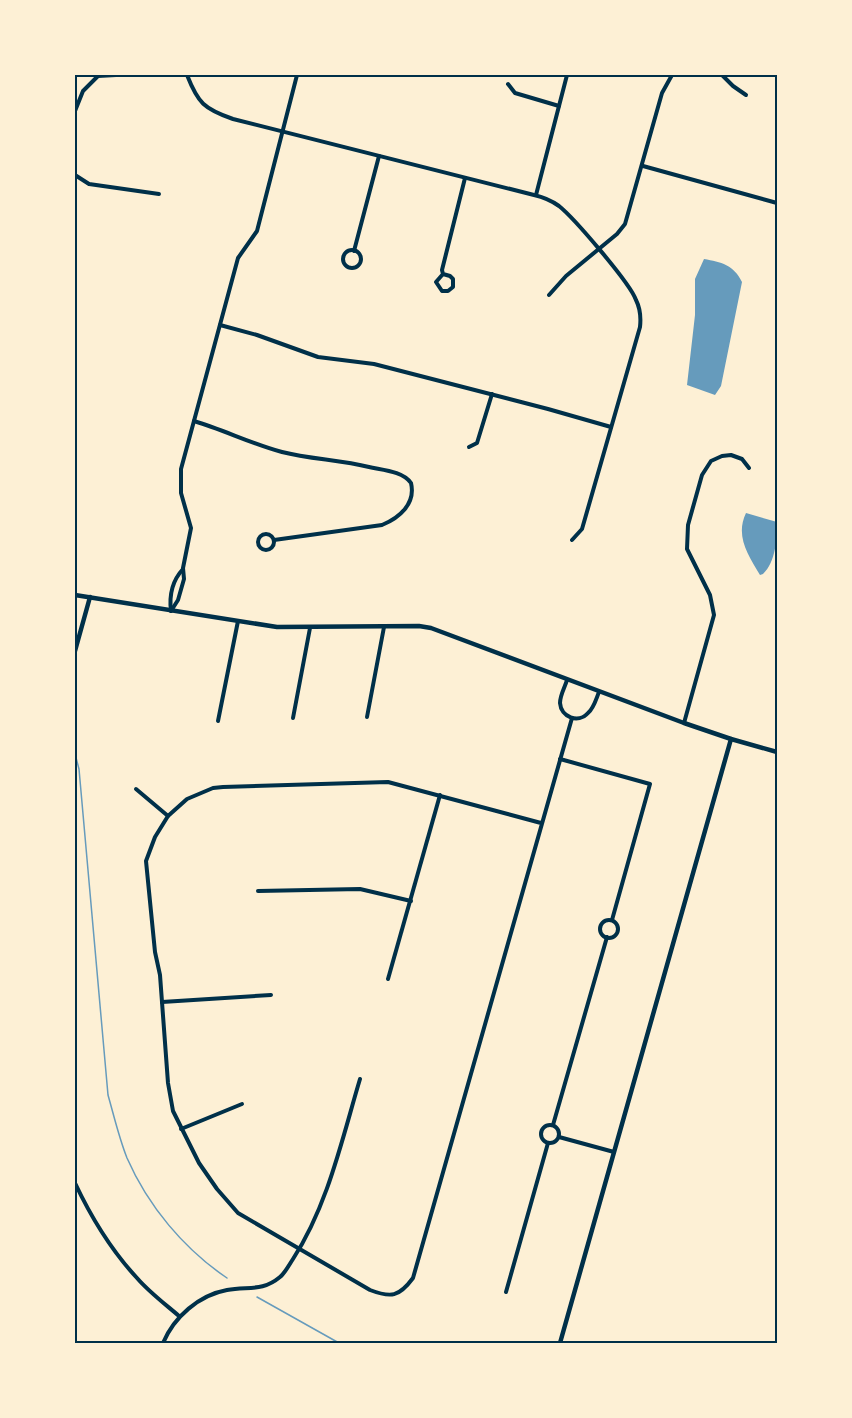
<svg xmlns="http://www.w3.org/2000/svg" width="852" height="1418" font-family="Montserrat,sans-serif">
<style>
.water{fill:#669bbc}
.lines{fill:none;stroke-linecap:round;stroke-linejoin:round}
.stream{stroke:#669bbc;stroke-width:1.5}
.minor{stroke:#003049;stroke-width:4}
.tertiary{stroke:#003049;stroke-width:4.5}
.neatline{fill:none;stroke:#003049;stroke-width:2}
</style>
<rect width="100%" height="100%" fill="#fdf0d5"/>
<g class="water">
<path d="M 704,259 C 721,262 734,265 742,282 L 721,386 L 715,395 L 687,385 L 695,315 L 695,279 Z"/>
<path d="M 746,513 L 777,522 C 777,538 776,562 763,574 L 760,575 C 748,555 735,536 746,513 Z"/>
</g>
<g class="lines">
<g class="stream">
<path d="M 75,754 L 79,769 L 108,1095 C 114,1116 119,1138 127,1158 C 148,1206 184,1249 227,1278"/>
<path d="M 257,1297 L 339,1343"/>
</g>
<g class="minor">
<path d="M 187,75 C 198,103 204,109 233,119 L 534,195 C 543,197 552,201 559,206 C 574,218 630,283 636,300 C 640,308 641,318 640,327 L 582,529 L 572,540"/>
<path d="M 722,75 L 733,86 L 746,95"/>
<path d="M 508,84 L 515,93 L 559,106"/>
<path d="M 75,111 L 83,91 L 98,76 L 116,75"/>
<path d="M 643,166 L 777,203"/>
<path d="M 75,175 L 89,184 L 159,194"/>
<path d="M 536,195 L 567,75"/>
<circle cx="352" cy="259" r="9"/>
<path d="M 354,251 L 379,156"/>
<path d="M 443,274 L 450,276 L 453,279 L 453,287 L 448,291 L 442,291 L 436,282 L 443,274 L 442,270 L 465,178"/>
<path d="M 549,295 L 566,276 L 617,234 L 625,224 L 662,93 L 672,75"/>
<path d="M 220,325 L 257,335 L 318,357 L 374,364 L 548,409 L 611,427"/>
<path d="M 194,421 C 224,430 252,444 282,452 C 310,459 340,460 369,467 C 382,470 403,471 411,483 C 416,504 399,518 382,525 L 274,540"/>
<path d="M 469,447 L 477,443 L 492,394"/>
<circle cx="266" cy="542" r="8"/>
<path d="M 171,611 L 178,600 L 184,579 L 183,568 L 191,528 L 181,493 L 181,469 L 238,258 L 257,231 L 297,75"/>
<path d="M 171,611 C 169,595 172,581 183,569"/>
<path d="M 567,680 C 565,687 560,695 560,703 C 561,717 578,724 588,713 C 594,708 596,699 599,692"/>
<path d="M 367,717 L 384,627"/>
<path d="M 293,718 L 310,628"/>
<path d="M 218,721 L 238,621"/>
<path d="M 684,723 L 714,615 L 710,595 L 687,549 L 688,525 L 702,475 L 711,461 L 722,456 L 731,455 L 742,459 L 749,468"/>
<path d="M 560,759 L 650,784 L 612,920"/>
<path d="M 136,789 L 168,816"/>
<path d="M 541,823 L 388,782 L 223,787 L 213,788 L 187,799 L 168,816 L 155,837 L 146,861 L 155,952 L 160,975 L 168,1083 L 173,1111 L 199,1163 L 217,1189 L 238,1213 L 370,1290 C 391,1298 399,1297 413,1278 L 572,718"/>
<path d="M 258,891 L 360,889 L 411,901"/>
<circle cx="609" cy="929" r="9"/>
<path d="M 388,979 L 440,795"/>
<path d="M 162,1002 L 271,995"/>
<circle cx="550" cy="1134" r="9"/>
<path d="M 553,1125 L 607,937"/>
<path d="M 181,1129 L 242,1104"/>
<path d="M 559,1137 L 614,1152"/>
<path d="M 75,1183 C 91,1217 111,1250 137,1278 C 149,1292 165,1304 179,1316"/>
<path d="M 506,1292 L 548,1143"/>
<path d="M 163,1343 C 174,1317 199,1295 227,1290 C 248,1286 262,1292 280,1277 C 285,1273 289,1265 293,1259 C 328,1205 342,1139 360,1079"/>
</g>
<g class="tertiary">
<path d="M 75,595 L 277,627 L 419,626 L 431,628 L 684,723 L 731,739 L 777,752"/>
<path d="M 75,651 L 90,597"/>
<path d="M 560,1343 L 731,739"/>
</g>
</g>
<rect width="852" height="1418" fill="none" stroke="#fdf0d5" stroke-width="153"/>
<rect x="76" y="76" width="700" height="1266" class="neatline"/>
</svg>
